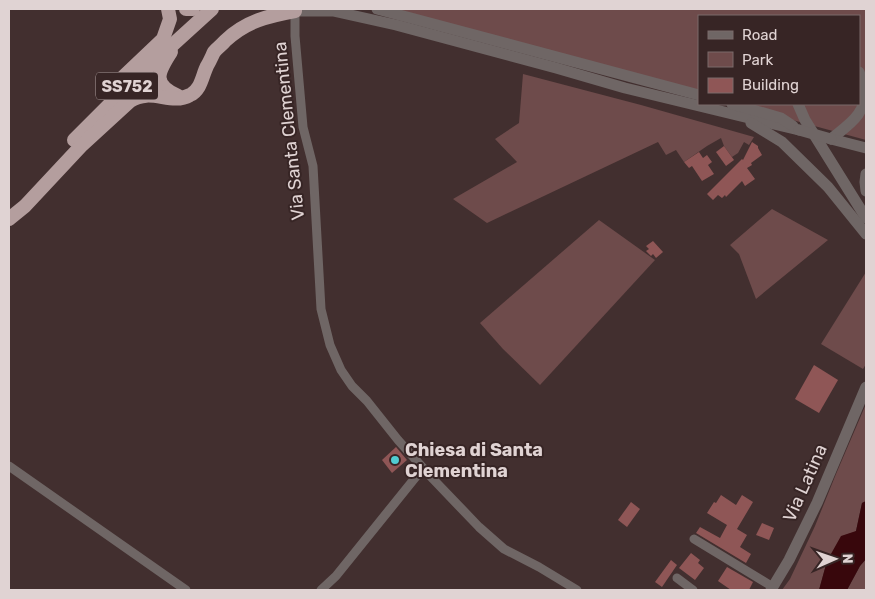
<svg xmlns="http://www.w3.org/2000/svg" width="875" height="599" font-family="Rubik,sans-serif">
<style>
.green{fill:#6e4b4b}
.water{fill:#38070c}
.building{fill:#8f5656}
.lines{fill:none;stroke-linecap:round;stroke-linejoin:round}
.minor{stroke:#6f6665;stroke-width:9}
.tertiary{stroke:#6f6665;stroke-width:11}
.trunk{stroke:#b49e9e;stroke-width:14}
.tertiary-bridge{stroke:#6f6665;stroke-width:11}
.poi-dot{fill:#51ccd2;stroke:#372525;stroke-width:2}
.labels{text-anchor:middle;stroke-width:4;stroke-linejoin:round;paint-order:stroke}
.shield{fill:#372525;stroke:#ad9f9f;stroke-width:1}
.shield-label{font-size:16px;font-weight:bold;fill:#e0d3d3}
.street-label{font-size:18px;fill:#e0d3d3;stroke:#372525}
.poi-label{font-size:18px;font-weight:bold;fill:#e0d3d3;stroke:#372525;text-anchor:start}
</style>
<rect width="100%" height="100%" fill="#422f2f"/>
<g class="green">
<path d="M 375,9 L 866,9 L 866,140 L 733,104 L 859,104 L 859,16 L 699,16 L 699,94 Z"/>
<path d="M 523,74 L 641,105 L 754,137 L 749,145 L 744,142 L 738,153 L 732,157 L 724,146 L 721,138 L 707,146 L 684,162 L 676,150 L 666,155 L 658,142 L 487,223 L 453,199 L 517,162 L 495,139 L 519,123 Z"/>
<path d="M 772,209 L 828,240 L 756,299 L 739,254 L 730,245 Z"/>
<path d="M 599,220 L 655,260 L 540,385 L 503,349 L 480,323 Z"/>
<path d="M 866,272 L 866,364 L 863,369 L 821,344 Z"/>
<path d="M 866,404 L 866,501 L 862,503 L 856,531 L 827,561 L 819,590 L 782,590 L 790,579 L 815,526 L 836,474 Z"/>
<path d="M 866,559 L 866,590 L 847,590 L 860,566 Z"/>
</g>
<path class="water" d="M 866,501 L 866,559 L 860,566 L 847,590 L 819,590 L 827,561 L 841,536 L 856,531 L 862,503 Z"/>
<g class="building">
<path d="M 752,142 L 758,146 L 758,148 L 762,155 L 751,163 L 752,165 L 747,168 L 755,179 L 745,186 L 742,181 L 726,197 L 725,195 L 722,198 L 718,195 L 713,200 L 707,194 L 742,159 L 743,160 Z"/>
<path d="M 724,146 L 734,160 L 726,166 L 716,152 Z"/>
<path d="M 699,152 L 703,158 L 707,155 L 712,162 L 708,165 L 714,174 L 702,181 L 692,166 L 689,168 L 684,162 Z"/>
<path d="M 653,241 L 663,252 L 656,258 L 653,254 L 651,256 L 646,251 L 649,249 L 646,246 Z"/>
<path d="M 814,365 L 838,380 L 819,413 L 795,399 Z"/>
<path d="M 396,447 L 407,460 L 392,473 L 382,460 Z"/>
<path d="M 721,495 L 736,505 L 742,495 L 753,502 L 737,529 L 747,535 L 740,547 L 751,554 L 746,563 L 696,533 L 700,527 L 720,538 L 727,525 L 707,513 L 714,502 L 716,503 Z"/>
<path d="M 631,502 L 640,509 L 627,527 L 618,520 Z"/>
<path d="M 762,523 L 774,528 L 769,540 L 756,535 Z"/>
<path d="M 691,553 L 700,560 L 698,563 L 704,568 L 695,580 L 679,568 Z"/>
<path d="M 671,560 L 677,565 L 662,587 L 655,582 Z"/>
<path d="M 727,567 L 753,582 L 749,590 L 731,590 L 718,581 Z"/>
</g>
<g class="lines">
<g class="minor">
<path d="M 295,9 L 295,36 L 303,127 L 313,166 L 321,309 L 330,345 L 341,370 L 352,386 L 367,401 L 398,440 L 433,479 L 479,527 L 504,549 L 539,567 L 577,590"/>
<path d="M 9,466 L 186,590"/>
<path d="M 694,539 L 773,587"/>
<path d="M 677,578 L 693,590"/>
<path d="M 321,590 L 336,576 L 423,468"/>
</g>
<g class="tertiary">
<path d="M 377,9 L 699,95"/>
<path d="M 295,11 L 333,11 L 396,25 L 556,68 L 625,88 L 799,130"/>
<path d="M 732,104 L 781,118 L 793,126"/>
<path d="M 798,104 L 805,120 L 866,218"/>
<path d="M 751,123 L 782,142 L 828,187 L 866,234"/>
<path d="M 831,139 C 848,125 869,113 864,87 C 863,82 861,77 859,72"/>
<path d="M 831,139 L 866,148"/>
<path d="M 866,174 L 865,182 L 866,191"/>
<path d="M 771,590 L 789,560 L 817,503 L 866,387"/>
</g>
<g class="trunk">
<path d="M 186,9 L 193,9"/>
<path d="M 171,52 C 158,72 151,84 178,96"/>
<path d="M 123,77 L 163,39 L 170,19 L 168,9"/>
<path d="M 74,140 L 135,79 L 212,9"/>
<path d="M 9,219 L 25,206 L 82,145 L 130,101 C 152,87 170,106 190,95 C 201,90 202,76 207,66 C 210,61 212,56 214,52 C 217,48 222,45 225,41 C 246,21 268,16 295,11"/>
</g>
<path class="tertiary-bridge" d="M 799,130 L 831,139"/>
</g>
<circle class="poi-dot" cx="395" cy="460" r="5"/>
<g class="labels">
<rect class="shield" x="96" y="72.5" width="62" height="27" rx="4"/>
<g class="shield-label">
<text x="127" y="92">SS752</text>
</g>
<g class="street-label">
<text transform="translate(289 131) rotate(-96)" y="6">Via Santa Clementina</text>
<text transform="translate(805 483) rotate(-66)" y="6">Via Latina</text>
</g>
<g class="poi-label">
<text x="405" y="456">Chiesa di Santa<tspan x="405" dy="21">Clementina</tspan></text>
</g>
</g>
<rect width="875" height="599" fill="none" stroke="#e0d3d3" stroke-width="20"/>
<rect x="698" y="15" width="162" height="90" fill="#372525" stroke="#7b6b6b"/>
<rect x="708" y="31" width="25" height="8" fill="#6f6665" stroke="#7b6b6b"/>
<text x="742" y="40" font-size="15" fill="#e0d3d3">Road</text>
<rect x="708" y="52" width="25" height="15" fill="#6e4b4b" stroke="#7b6b6b"/>
<text x="742" y="65" font-size="15" fill="#e0d3d3">Park</text>
<rect x="708" y="78" width="25" height="15" fill="#8f5656" stroke="#7b6b6b"/>
<text x="742" y="90" font-size="15" fill="#e0d3d3">Building</text>
<g transform="translate(835 559) rotate(88)" stroke="#372525" stroke-width="4" paint-order="stroke">
<path d="M0-4L9 19L0 12L-9 19Z" fill="#e0d3d3"/>
<text y="-8" font-size="14" font-weight="bold" text-anchor="middle" fill="#e0d3d3">N</text>
</g>
</svg>
